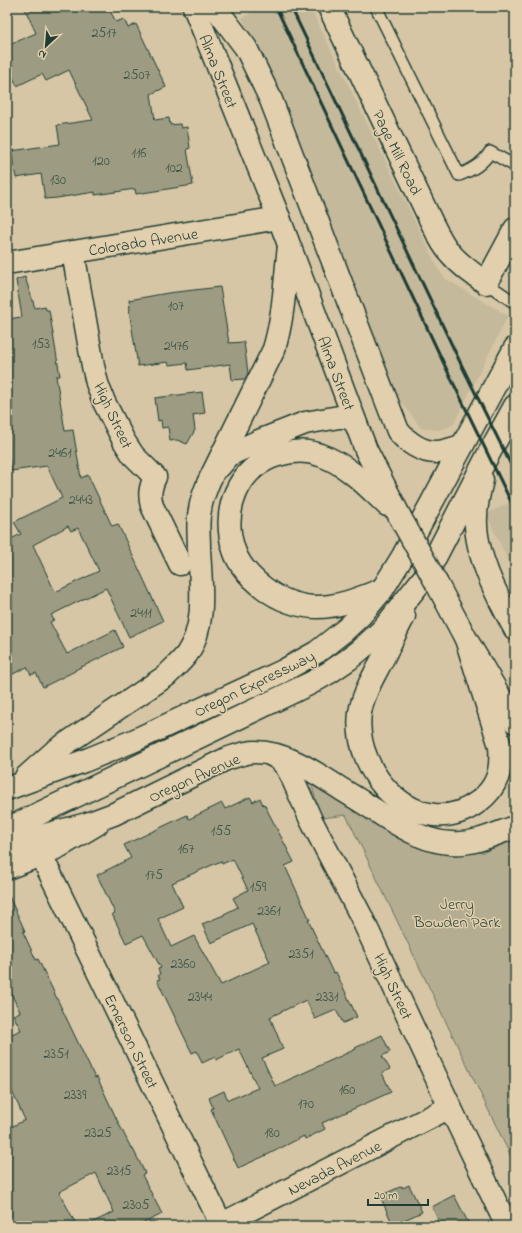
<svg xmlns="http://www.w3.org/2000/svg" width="522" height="1233" font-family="'Indie Flower',sans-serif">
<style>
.built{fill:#c5b99b}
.green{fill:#b5ad91;stroke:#6a7562}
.building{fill:#9d9c82;stroke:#1f3d34;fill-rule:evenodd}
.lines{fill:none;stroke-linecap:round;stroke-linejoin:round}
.service-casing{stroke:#1f3d34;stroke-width:14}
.minor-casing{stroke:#1f3d34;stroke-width:25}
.primary-casing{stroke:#1f3d34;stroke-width:25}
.service{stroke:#e2cfad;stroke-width:11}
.minor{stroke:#e2cfad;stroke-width:22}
.primary{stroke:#e2cfad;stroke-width:22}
.rail{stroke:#1f3d34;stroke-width:3}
.primary-bridge-casing{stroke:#1f3d34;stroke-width:25;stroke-linecap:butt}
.primary-bridge{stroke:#e2cfad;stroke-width:22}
.labels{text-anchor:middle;stroke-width:3;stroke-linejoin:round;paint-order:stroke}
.number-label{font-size:14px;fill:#3e5548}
.street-label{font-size:16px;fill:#1f3d34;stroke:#e2cfad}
.park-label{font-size:16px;fill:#2e483d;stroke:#e2cfad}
</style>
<rect width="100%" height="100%" fill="#d6c6a6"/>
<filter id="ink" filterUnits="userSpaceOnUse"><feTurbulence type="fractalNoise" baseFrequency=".025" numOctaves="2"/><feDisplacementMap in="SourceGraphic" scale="8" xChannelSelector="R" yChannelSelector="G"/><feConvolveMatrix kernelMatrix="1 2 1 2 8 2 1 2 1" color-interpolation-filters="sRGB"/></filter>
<g filter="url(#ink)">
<g class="built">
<path d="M 252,7 L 310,7 L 439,270 L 446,279 L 508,316 L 453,425 L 439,430 L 421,428 L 394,392 L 242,18 L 254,11 Z"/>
<path d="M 515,500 L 515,575 L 486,514 Z"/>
</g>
<path class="green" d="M 311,782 L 439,851 L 463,854 L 484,852 L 515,839 L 515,1165 L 346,815 L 322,818 L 320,816 Z"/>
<g class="building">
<path d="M 24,7 L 108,7 L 116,22 L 124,19 L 128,28 L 136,24 L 166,87 L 151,94 L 155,120 L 169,118 L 170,125 L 180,124 L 181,128 L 187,127 L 190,148 L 187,149 L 193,185 L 136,194 L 135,189 L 95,195 L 95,192 L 57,198 L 45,199 L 41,174 L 16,178 L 11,151 L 60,144 L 57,125 L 93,120 L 69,70 L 46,81 L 42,74 L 17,86 L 7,65 L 7,46 L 36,33 Z"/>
<path d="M 25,277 L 35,308 L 45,306 L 46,310 L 49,310 L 60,376 L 56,376 L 65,431 L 73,430 L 81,478 L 88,475 L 112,526 L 118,524 L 163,621 L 129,637 L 106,588 L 51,615 L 54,620 L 50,622 L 67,654 L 115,630 L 123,647 L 75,670 L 75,671 L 43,687 L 36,673 L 31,675 L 27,667 L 7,677 L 7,541 L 21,534 L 14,522 L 62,498 L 47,466 L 11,471 L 7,444 L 7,319 L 22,317 L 16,280 ZM 68,526 L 71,531 L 78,528 L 99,571 L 55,592 L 33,545 Z"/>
<path d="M 220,287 L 229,343 L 244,342 L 248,373 L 245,379 L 232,380 L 230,364 L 188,370 L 187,363 L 169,365 L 168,362 L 138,366 L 129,310 L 130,310 L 129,300 L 168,293 Z"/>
<path d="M 202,392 L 205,413 L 193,415 L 195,430 L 187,444 L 177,440 L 170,441 L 168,427 L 162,428 L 161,420 L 158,421 L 155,398 Z"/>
<path d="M 250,797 L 253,802 L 260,798 L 263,805 L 264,804 L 294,862 L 285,866 L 310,920 L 308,920 L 333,973 L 336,972 L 357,1017 L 343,1023 L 336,1010 L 315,1019 L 306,1000 L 270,1017 L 283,1049 L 262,1058 L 275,1086 L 356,1049 L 355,1048 L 382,1035 L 390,1052 L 382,1056 L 390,1069 L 382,1073 L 391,1092 L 322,1123 L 325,1129 L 305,1139 L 304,1136 L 269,1154 L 238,1168 L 211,1109 L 213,1108 L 209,1098 L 224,1091 L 228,1100 L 258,1088 L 239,1049 L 216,1060 L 215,1057 L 202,1063 L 197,1051 L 192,1053 L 157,980 L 160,979 L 158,975 L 160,974 L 158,969 L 161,968 L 143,935 L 126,943 L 112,914 L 115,913 L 97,875 L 131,858 L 124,845 L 187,815 L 189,819 L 222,803 L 225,809 ZM 233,859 L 248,890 L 233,898 L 238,907 L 224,914 L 224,915 L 202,924 L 211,943 L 252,924 L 270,962 L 221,985 L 194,936 L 171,947 L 158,919 L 183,907 L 172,883 L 221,861 L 222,864 Z"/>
<path d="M 7,892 L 25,931 L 23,932 L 36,960 L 38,959 L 95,1078 L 97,1077 L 117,1120 L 131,1148 L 132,1147 L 145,1173 L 142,1175 L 162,1214 L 138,1226 L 85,1226 L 114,1212 L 96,1173 L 59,1192 L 77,1226 L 7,1226 L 7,1129 L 25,1120 L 7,1080 L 7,1036 L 21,1030 L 13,1015 L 20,1012 L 7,985 Z"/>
<path d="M 409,1185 L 422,1212 L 393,1225 L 380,1196 L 402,1186 L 403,1188 Z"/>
<path d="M 454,1195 L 470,1226 L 441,1226 L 432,1207 Z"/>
</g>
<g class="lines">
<defs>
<g id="service">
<path d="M 376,7 L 459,175 C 472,170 483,164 490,152 L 515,166"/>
<path d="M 486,283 L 515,303"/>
</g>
<g id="minor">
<path d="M 329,7 L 431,221 C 436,231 442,244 450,253 C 460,265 473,274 486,283 L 515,229"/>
<path d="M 73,252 L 93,366 L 97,383 L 104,402 L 124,441 L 133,455 L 155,477 C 150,488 149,495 152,506 L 180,564"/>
<path d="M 7,263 L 279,218"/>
<path d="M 270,754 L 279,759 L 286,766 L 291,775 L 311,820 L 361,916 L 450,1107 L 507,1226"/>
<path d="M 41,855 L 222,1226"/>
<path d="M 7,868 L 41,855 L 60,846 L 97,824"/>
<path d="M 218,1226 L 450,1107"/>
</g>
<g id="primary">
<path d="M 194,7 L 279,218 L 366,450 L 400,517"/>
<path d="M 215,7 L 246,48 L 271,100 L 398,431 C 407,442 422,453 438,452 C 446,451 454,448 462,446"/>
<path d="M 220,466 L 229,455 L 259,441 L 305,423 L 339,417 L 347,417 L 355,422"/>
<path d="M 482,480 C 479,492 476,505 476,517 C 474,553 498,598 515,629"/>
<path d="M 437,584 L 466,639 L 515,722"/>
<path d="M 381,590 C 360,598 339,607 317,607 C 298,607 278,599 264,588 C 251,578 239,566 234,550 C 221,512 237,467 278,455 C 291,451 307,450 320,455 C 347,464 367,486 387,505"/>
<path d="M 404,616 C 397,629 391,642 385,654 C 376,673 363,692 360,713 C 352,775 420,845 478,802 C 498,787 502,770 500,746 L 466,639"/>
<path d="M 26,777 L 55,751 L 166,676 C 173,669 181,662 187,654 C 208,623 200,582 199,547 C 199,535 197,522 200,510 C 201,500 205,491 209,481 L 274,349 C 284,316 285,280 289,246"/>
<path d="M 7,789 L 84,761 L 133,741 L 283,671 L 317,652 L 345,630 L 361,615 L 382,590 L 403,556 L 515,348"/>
<path d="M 7,829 L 311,683 L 330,672 L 349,659 L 367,644 L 383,629 L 426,575 L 488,455 L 515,406"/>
<path d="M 7,845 L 87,824 L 114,814 L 226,759 C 236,756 245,752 255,752 C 286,752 316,773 341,789 C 356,798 372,808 387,818 C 407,830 427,842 451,843 C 473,845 495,834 515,827"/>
</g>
</defs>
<use href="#service" class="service-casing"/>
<use href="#minor" class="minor-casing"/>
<use href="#primary" class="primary-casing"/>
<use href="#service" class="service"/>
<use href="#minor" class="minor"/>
<use href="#primary" class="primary"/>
<g class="rail">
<path d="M 276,7 L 446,368 L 515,510"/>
<path d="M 291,7 L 460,362 L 515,473"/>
</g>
<defs>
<path id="primary-bridge" d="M 400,517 L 437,584"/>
</defs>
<use href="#primary-bridge" class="primary-bridge-casing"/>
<use href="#primary-bridge" class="primary-bridge"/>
</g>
</g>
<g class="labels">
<g class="number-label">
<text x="104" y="37">2517</text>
<text x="137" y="79">2507</text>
<text x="139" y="157">116</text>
<text x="101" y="165">120</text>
<text x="174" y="172">102</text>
<text x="58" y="184">130</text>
<text x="176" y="310">107</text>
<text x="41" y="348">153</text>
<text x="176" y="350">2476</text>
<text x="60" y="457">2461</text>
<text x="81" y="504">2443</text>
<text x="141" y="617">2411</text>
<text x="221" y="835">155</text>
<text x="186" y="853">167</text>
<text x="154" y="879">175</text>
<text x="258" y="891">159</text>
<text x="269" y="915">2361</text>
<text x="301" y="958">2351</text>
<text x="183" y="968">2360</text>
<text x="200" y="1001">2344</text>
<text x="327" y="1001">2331</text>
<text x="56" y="1058">2351</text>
<text x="347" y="1094">160</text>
<text x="75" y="1099">2339</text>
<text x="306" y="1108">170</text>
<text x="98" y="1137">2325</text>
<text x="272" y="1137">180</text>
<text x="119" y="1175">2315</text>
<text x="136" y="1209">2305</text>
</g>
<g class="street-label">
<text transform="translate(219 71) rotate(68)" y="6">Alma Street</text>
<text transform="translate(398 152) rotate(64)" y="6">Page Mill Road</text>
<text transform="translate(143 241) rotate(-9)" y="6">Colorado Avenue</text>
<text transform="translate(337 373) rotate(69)" y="6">Alma Street</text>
<text transform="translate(114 415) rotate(65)" y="6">High Street</text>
<text transform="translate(254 683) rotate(-26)" y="6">Oregon Expressway</text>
<text transform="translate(194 777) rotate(-24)" y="6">Oregon Avenue</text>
<text transform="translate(394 986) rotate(65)" y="6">High Street</text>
<text transform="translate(132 1041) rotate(64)" y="6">Emerson Street</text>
<text transform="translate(334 1167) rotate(-27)" y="6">Nevada Avenue</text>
</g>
<g class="park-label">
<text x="457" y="909">Jerry<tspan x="457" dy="18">Bowden Park</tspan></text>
</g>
</g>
<rect width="522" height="1233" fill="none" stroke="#e2cfad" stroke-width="24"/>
<rect x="12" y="12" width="498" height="1209" fill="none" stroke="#1f3d34" stroke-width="1.5" filter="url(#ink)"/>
<g transform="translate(46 46) rotate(206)" stroke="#e2cfad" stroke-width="3" paint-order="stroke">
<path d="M0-3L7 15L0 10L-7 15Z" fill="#1f3d34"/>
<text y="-6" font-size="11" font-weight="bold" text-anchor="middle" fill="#1f3d34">N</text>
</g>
<path d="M368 1199v6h60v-6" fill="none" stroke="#1f3d34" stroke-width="2"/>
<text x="374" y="1199" font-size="12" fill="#1f3d34" stroke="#e2cfad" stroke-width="3" paint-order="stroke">20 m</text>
</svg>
